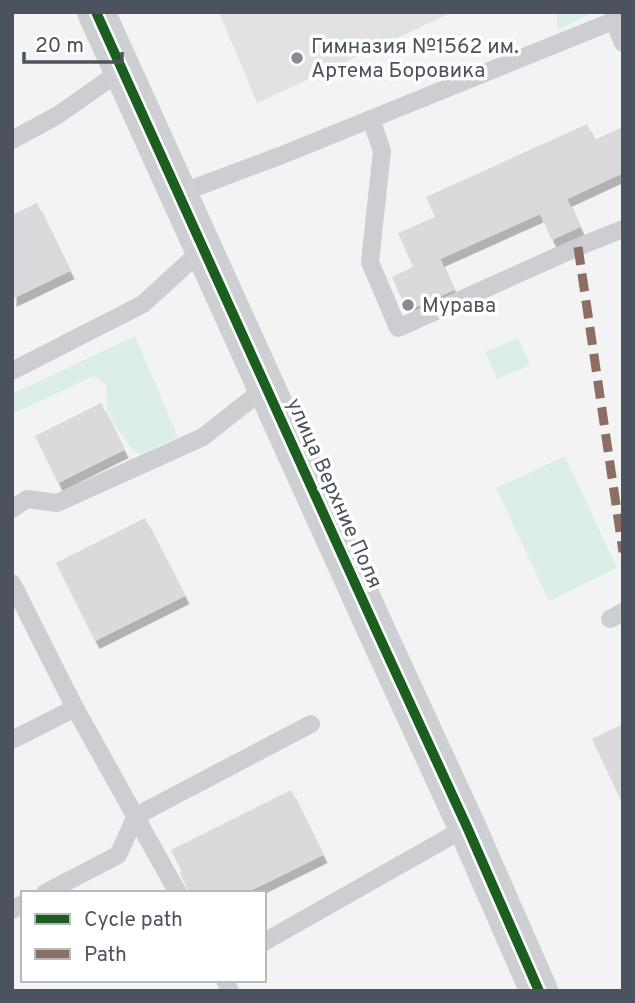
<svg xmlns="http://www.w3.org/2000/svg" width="635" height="1003" font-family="Overpass,sans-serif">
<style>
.education{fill:#e2e2e3}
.green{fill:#dcefe6}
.building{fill:#dadadc;filter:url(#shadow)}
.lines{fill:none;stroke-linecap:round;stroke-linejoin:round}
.lane{stroke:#cdced1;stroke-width:18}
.secondary{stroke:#cecfd2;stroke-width:38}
.quiet{stroke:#8d6e63;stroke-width:9;stroke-dasharray:18 9;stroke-linecap:butt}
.cycleway-casing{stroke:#fff;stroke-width:15}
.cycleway{stroke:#1b5e20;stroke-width:10}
.poi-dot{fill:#878b92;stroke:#fff;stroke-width:2.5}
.labels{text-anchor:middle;stroke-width:7;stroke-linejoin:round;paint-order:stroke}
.poi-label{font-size:21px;fill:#4c535e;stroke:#fff;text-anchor:start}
.street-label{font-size:21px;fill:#4c535e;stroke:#fff}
</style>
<defs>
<filter id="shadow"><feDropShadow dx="4.5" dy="8" stdDeviation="0" flood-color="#0004"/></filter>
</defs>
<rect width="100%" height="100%" fill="#f4f3f3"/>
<path class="education" d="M 219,12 L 453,12 L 257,103 Z"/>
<g class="green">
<path d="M 556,12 L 594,12 L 558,30 Z"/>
<path d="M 135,336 L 178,437 L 142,454 L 133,450 L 116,427 L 107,410 L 106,384 L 94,376 L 12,414 L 12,394 Z"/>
<path d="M 518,338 L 530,365 L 497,379 L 485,352 Z"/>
<path d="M 565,456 L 617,568 L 549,601 L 496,488 Z"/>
</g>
<g class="building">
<path d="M 587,124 L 594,140 L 623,127 L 623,173 L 567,199 L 580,227 L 552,240 L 540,214 L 440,259 L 454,290 L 407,311 L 392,277 L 413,267 L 398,233 L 435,217 L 426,197 Z"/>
<path d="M 37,203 L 70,271 L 12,299 L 12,215 Z"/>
<path d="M 101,403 L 124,450 L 58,483 L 35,436 Z"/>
<path d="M 145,518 L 185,596 L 95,641 L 56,563 Z"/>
<path d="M 623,724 L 623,805 L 592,739 Z"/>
<path d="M 291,790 L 323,855 L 246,893 L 189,893 L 180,873 L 182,872 L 171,850 Z"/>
</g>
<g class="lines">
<g class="lane">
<path d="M 614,21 L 623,43"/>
<path d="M 371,119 L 382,151 L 370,262 L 398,328 L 578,247 L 623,229"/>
<path d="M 12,140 L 58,115 L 122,70"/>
<path d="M 178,194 L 282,155 L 623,17"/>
<path d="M 12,371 L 143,304 L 203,249"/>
<path d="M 12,509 L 27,499 L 57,503 L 203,437 L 266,387"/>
<path d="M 12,583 L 75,708 L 12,740"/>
<path d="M 610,619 L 623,612"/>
<path d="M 75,708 L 178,893"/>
<path d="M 45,893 L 118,855 L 136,816 L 311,724"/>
<path d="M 12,910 L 23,904"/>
<path d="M 264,942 L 467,827"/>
<path d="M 225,980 L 230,991"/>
</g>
<path class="secondary" d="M 96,12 L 378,634 L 467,827 L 539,991"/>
<path class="quiet" d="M 578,247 L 623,552"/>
<defs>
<path id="cycleway" d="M 96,12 L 378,634 L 467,827 L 539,991"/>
</defs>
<use href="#cycleway" class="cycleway-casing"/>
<use href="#cycleway" class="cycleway"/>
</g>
<g class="poi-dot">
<circle cx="297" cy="58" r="7"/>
<circle cx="408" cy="305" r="7"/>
</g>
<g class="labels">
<g class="poi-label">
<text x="311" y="53">Гимназия №1562 им.<tspan x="311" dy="24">Артема Боровика</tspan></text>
<text x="422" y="312">Мурава</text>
</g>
<g class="street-label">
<text transform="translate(335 493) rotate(66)" y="7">улица Верхние Поля</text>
</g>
</g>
<rect width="635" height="1003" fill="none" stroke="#4c535e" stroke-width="28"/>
<rect x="21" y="891" width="245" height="91" fill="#ffffff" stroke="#b7babf" stroke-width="2"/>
<rect x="35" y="914" width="35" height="10" fill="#1b5e20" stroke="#b7babf" stroke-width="2"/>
<text x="84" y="926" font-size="21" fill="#4c535e">Cycle path</text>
<rect x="35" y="949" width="35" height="10" fill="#8d6e63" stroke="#b7babf" stroke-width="2"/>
<text x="84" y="961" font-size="21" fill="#4c535e">Path</text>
<path d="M24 52v10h98v-10" fill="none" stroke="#4c535e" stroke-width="3.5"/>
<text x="35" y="52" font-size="21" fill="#4c535e" stroke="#ffffff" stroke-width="5" paint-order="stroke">20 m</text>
</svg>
